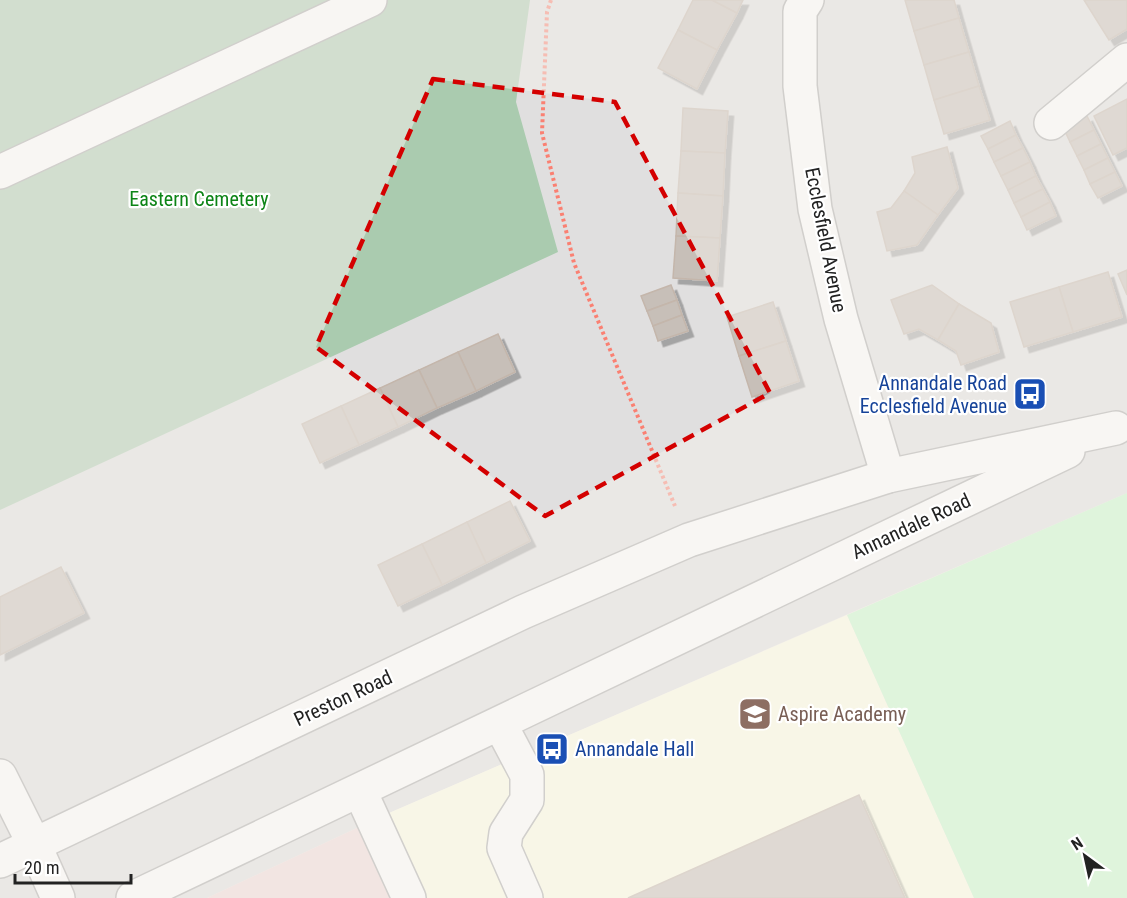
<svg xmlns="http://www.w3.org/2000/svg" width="1127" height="898" font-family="'Roboto Condensed',sans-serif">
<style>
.residential{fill:#e0dfdf}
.commercial{fill:#f2dad9}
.education{fill:#ffffe5}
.cemetery{fill:#aacbaf}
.park{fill:#c8facc}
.building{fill:#c7bfb8;stroke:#c4b6ab;stroke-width:1.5;filter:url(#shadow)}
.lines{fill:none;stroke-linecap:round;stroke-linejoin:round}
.minor-casing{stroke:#a9a9a9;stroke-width:36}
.path{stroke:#fa8072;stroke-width:4;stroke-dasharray:3 3;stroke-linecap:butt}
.minor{stroke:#fff;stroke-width:33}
.marked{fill:none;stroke:#d40000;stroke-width:4.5;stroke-dasharray:12 8;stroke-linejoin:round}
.labels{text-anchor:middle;stroke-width:4.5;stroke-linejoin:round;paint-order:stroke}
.park-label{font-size:20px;fill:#0c8416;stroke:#fff}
.street-label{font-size:20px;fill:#222;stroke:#fff}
.transit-label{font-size:20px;fill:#164399;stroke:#fff;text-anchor:end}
.education-label{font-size:20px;fill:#785e54;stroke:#fff;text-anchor:start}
</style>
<defs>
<filter id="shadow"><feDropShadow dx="5.5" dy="5.5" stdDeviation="0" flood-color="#0004"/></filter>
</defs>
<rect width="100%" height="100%" fill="#f2efe9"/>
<path class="residential" d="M 0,0 L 1127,0 L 1127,493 L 389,813 L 207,898 L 0,898 Z"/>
<path class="commercial" d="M 389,813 L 426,898 L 207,898 Z"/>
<path class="education" d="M 847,615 L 974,898 L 426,898 L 389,813 Z"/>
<path class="cemetery" d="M 0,0 L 530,0 L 516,102 L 558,252 L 0,510 Z"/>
<path class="park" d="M 1127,493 L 1127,898 L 974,898 L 847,615 Z"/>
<g class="building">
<path d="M 693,0 L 712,0 L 737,13 L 717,50 L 678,30 Z"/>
<path d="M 712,0 L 743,0 L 737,13 Z"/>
<path d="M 905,0 L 954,0 L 959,18 L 914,31 Z"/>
<path d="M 1084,0 L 1127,0 L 1127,29 L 1109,40 Z"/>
<path d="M 959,18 L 969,52 L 924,65 L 914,31 Z"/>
<path d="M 678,30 L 717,50 L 697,89 L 658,68 Z"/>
<path d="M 969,52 L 979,86 L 934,100 L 924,65 Z"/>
<path d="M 979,86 L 990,120 L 944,134 L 934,100 Z"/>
<path d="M 1127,99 L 1127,148 L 1113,155 L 1094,116 Z"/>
<path d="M 683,108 L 728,111 L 725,153 L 681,151 Z"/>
<path d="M 1087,116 L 1094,130 L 1070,142 L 1063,127 Z"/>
<path d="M 1010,121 L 1016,135 L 988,149 L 981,136 Z"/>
<path d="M 1094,130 L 1101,144 L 1077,156 L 1070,142 Z"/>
<path d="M 1016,135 L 1023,148 L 994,162 L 988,149 Z"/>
<path d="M 1101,144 L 1108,158 L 1084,170 L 1077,156 Z"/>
<path d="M 947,147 L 958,188 L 938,215 L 904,191 L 915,173 L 912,157 Z"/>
<path d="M 1023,148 L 1030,162 L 1001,176 L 994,162 Z"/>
<path d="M 681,151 L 725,153 L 723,196 L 678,193 Z"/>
<path d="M 1108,158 L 1115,172 L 1090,184 L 1084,170 Z"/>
<path d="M 1030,162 L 1036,176 L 1008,190 L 1001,176 Z"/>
<path d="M 1115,172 L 1122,186 L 1098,198 L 1090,184 Z"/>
<path d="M 1036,176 L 1043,189 L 1014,203 L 1008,190 Z"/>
<path d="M 1043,189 L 1050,202 L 1021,217 L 1014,203 Z"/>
<path d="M 904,191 L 938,215 L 917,245 L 887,251 L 877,212 L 891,208 Z"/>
<path d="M 678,193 L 723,196 L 720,238 L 676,236 Z"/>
<path d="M 1050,202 L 1056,216 L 1027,230 L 1021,217 Z"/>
<path d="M 676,236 L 720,238 L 717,281 L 673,278 Z"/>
<path d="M 1127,270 L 1127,295 L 1118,274 Z"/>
<path d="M 1108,272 L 1122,317 L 1073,332 L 1059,287 Z"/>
<path d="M 671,285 L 677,300 L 647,311 L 641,296 Z"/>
<path d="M 932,285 L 959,304 L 938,340 L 919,329 L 904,334 L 891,300 Z"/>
<path d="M 1059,287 L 1073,332 L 1024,347 L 1010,302 Z"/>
<path d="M 677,300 L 682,315 L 653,326 L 647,311 Z"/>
<path d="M 773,302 L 786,341 L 739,356 L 727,317 Z"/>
<path d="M 959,304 L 991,323 L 999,352 L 961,365 L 956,351 L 938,340 Z"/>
<path d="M 682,315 L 688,331 L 658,341 L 653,326 Z"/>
<path d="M 498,334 L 515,372 L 476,391 L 458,352 Z"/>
<path d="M 786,341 L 799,381 L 752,397 L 739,356 Z"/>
<path d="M 458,352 L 476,391 L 437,408 L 419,370 Z"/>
<path d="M 419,370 L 437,408 L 398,427 L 380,388 Z"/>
<path d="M 380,388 L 398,427 L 359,445 L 341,406 Z"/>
<path d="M 341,406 L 359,445 L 320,463 L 302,424 Z"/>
<path d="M 510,501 L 530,541 L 486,563 L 467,522 Z"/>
<path d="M 467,522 L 486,563 L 442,585 L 422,544 Z"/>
<path d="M 422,544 L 442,585 L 398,606 L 378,565 Z"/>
<path d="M 61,567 L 84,613 L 0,655 L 0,597 Z"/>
<path d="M 859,795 L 905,898 L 628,898 Z"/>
</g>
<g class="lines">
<defs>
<g id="minor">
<path d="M 807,0 L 800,11 L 800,86 L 815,209 L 841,319 L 888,476"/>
<path d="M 1051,123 L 1127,60"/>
<path d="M 0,172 L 370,0"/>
<path d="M 500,724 L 527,775 L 527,800 L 506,833 L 504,848 L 526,898"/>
<path d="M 0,776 L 34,844 L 58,898"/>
<path d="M 360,791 L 409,898"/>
<path d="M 0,861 L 523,612 L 689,540 L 888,476 L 1116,428"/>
<path d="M 133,898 C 445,750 756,600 1068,451"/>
</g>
</defs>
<use href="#minor" class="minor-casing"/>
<path class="path" d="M 551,0 L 547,12 L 542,133 L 574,263 L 675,506"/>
<use href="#minor" class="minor"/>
</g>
<path d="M0 0H1127V898H0ZM 433,79 L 615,102 L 770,393 L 545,516 L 316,347 Z" fill="#f2efe9" fill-opacity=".55" fill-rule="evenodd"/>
<path class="marked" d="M 433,79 L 615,102 L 770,393 L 545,516 L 316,347 Z"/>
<defs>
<symbol id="bus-square" viewBox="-11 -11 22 22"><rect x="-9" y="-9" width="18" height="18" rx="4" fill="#1a4fb4" stroke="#fff"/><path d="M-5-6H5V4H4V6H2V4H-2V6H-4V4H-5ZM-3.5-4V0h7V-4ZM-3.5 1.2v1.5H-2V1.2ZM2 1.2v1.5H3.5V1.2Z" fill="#fff"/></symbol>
<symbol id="school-square" viewBox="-11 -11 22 22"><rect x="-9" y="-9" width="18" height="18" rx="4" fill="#8d6e63" stroke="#fff"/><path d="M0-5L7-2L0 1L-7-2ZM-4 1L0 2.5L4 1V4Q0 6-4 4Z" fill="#fff"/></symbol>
</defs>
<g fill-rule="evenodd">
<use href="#bus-square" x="1011" y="375" width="38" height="38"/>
<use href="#school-square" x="736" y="695" width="38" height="38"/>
<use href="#bus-square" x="533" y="730" width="38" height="38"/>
</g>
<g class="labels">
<g class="park-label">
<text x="199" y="206">Eastern Cemetery</text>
</g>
<g class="street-label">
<text transform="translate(826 240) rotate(79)" y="7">Ecclesfield Avenue</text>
<text transform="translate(911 526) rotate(-25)" y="7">Annandale Road</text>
<text transform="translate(343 698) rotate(-25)" y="7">Preston Road</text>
</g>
<g class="transit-label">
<text x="1007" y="390">Annandale Road<tspan x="1007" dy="23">Ecclesfield Avenue</tspan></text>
<text x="575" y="756" text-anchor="start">Annandale Hall</text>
</g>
<g class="education-label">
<text x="778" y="721">Aspire Academy</text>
</g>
</g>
<g transform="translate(1085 856) rotate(327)" stroke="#ffffff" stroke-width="4.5" paint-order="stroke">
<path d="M0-4.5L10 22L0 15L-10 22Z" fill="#222222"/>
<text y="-9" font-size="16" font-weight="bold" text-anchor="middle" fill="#222222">N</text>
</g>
<path d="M15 874v9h116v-9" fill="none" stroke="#222222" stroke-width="3"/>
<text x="24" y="874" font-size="18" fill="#222222" stroke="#ffffff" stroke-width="4.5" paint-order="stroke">20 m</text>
</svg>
